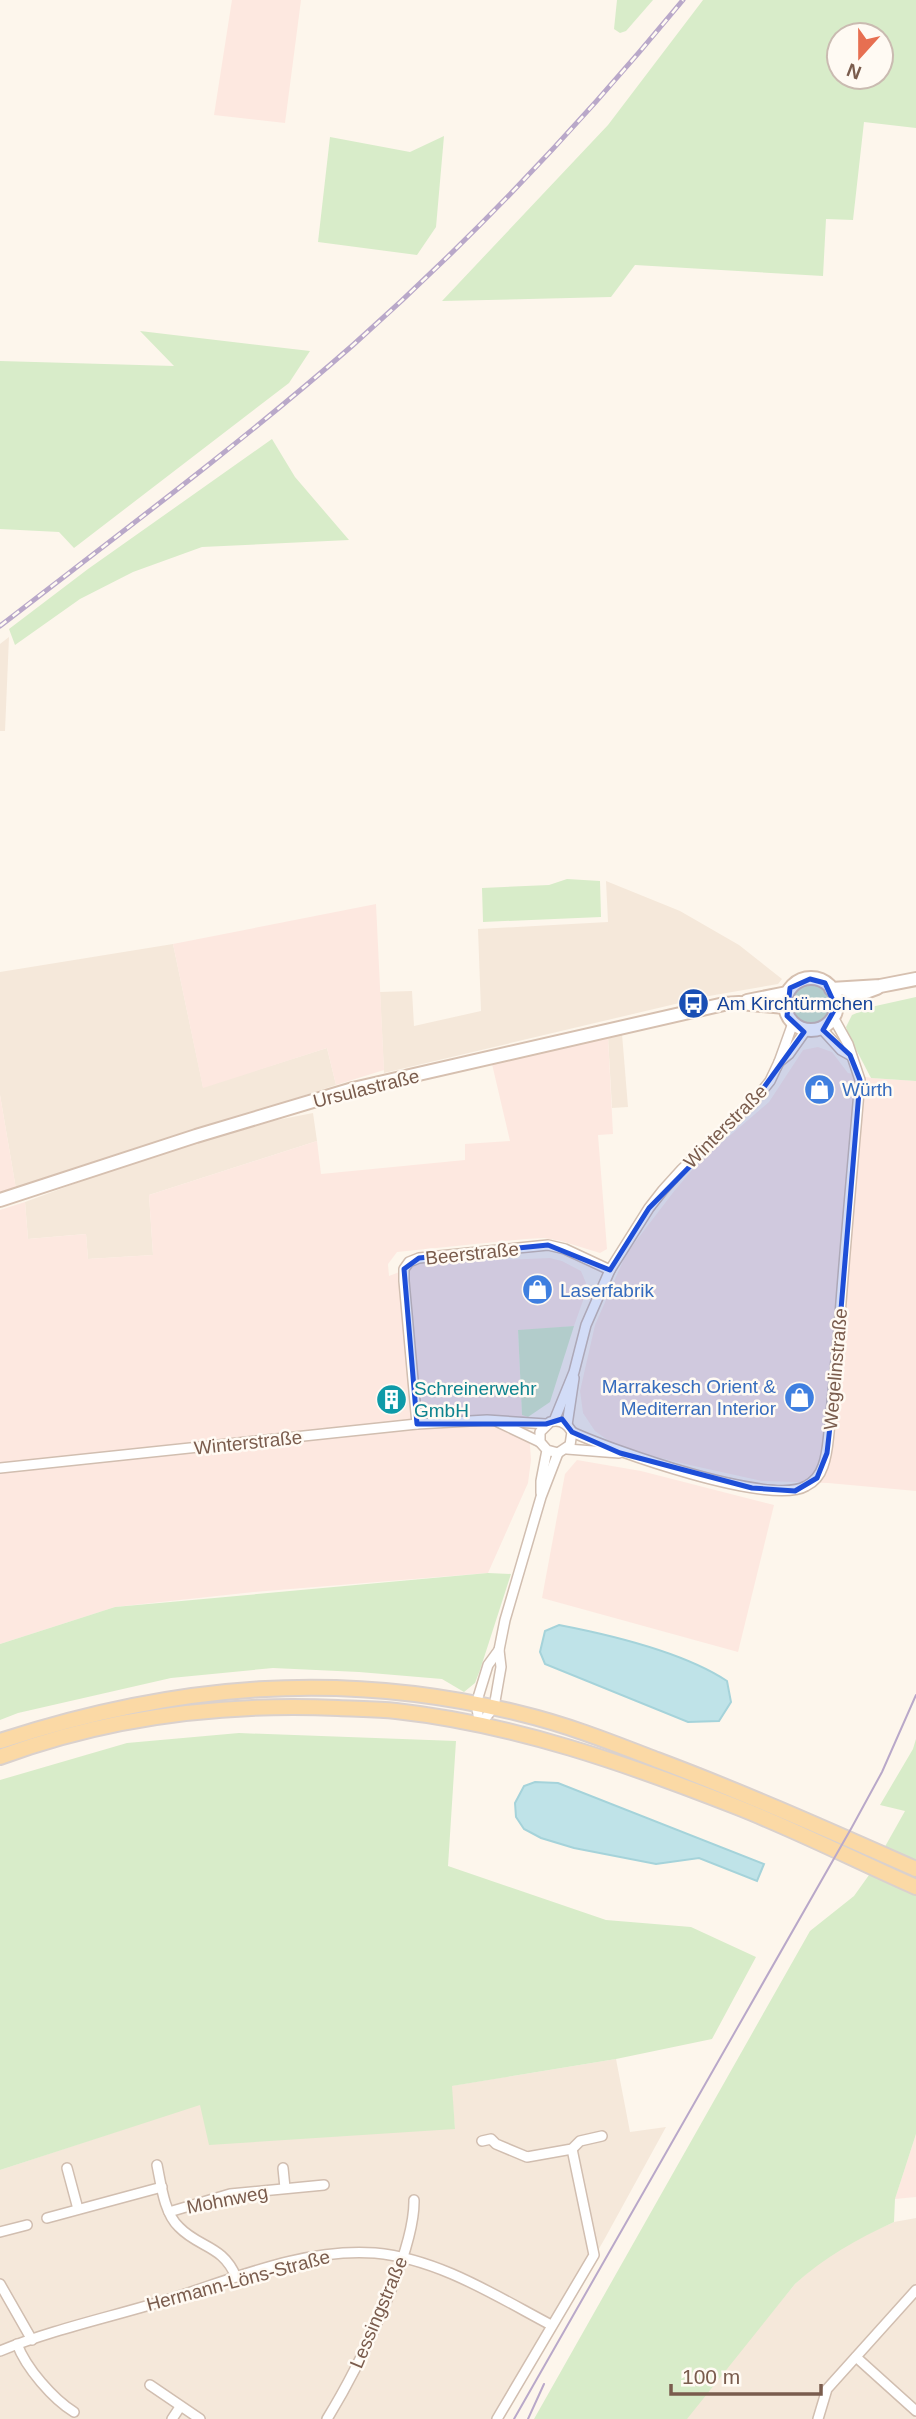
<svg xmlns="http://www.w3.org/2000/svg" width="916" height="2419" font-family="Arial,sans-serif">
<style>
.residential{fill:#f5e8da}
.commercial{fill:#fde8e0}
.green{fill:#d8ecc9;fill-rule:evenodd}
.water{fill:#bfe3e8;stroke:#a5d3da;stroke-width:2}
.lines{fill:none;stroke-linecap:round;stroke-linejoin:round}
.street-casing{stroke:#d1beb0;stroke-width:12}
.secondary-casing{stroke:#d6c0b0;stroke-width:16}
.primary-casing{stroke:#dad1cd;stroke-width:18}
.street{stroke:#fff;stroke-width:9}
.secondary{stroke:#fff;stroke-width:12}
.primary{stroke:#fbd9a5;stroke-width:14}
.tram{stroke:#b9a8c9;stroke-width:2}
.rail-casing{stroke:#b9a8c9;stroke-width:5}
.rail{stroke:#fffaf3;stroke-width:2.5;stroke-dasharray:8;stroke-linecap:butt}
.marked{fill:#1d4ed8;fill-opacity:0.2;stroke:#1d4ed8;stroke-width:5;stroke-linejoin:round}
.labels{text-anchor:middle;stroke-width:5;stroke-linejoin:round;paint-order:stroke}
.transit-label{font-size:19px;fill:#164399;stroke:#fffaf3;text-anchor:start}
.street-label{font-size:19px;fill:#7a5c4d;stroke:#fffaf3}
.shop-label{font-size:19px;fill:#366cbe;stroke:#fffaf3;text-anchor:start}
.culture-label{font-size:19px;fill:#0d838f;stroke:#fffaf3;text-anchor:start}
</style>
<rect width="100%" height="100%" fill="#fdf6ec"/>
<g class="residential">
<path d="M 9,637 L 5,731 L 0,731 L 0,644 Z"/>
<path d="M 606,881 L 680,911 L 739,945 L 782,979 L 778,984 L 709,996 L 384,1073 L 380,992 L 412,991 L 414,1026 L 481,1011 L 478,929 L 608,922 Z"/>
<path d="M 173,944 L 203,1087 L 327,1048 L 336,1085 L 16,1189 L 0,1095 L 0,972 Z"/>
<path d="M 622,1034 L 628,1107 L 612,1108 L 608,1037 Z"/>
<path d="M 313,1113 L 317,1141 L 149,1195 L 153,1255 L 88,1259 L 86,1234 L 28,1239 L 25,1202 L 166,1150 L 252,1125 Z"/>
<path d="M 616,2059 L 630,2132 L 666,2127 L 604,2240 L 500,2419 L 0,2419 L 0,2170 L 200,2104 L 455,2129 L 451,2086 Z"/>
<path d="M 916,2218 L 916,2419 L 684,2419 L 795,2284 L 814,2267 L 850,2242 L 894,2222 Z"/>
</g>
<g class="commercial">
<path d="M 232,0 L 301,0 L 285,123 L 214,115 Z"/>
<path d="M 376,904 L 384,1070 L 336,1085 L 327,1048 L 203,1088 L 173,944 Z"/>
<path d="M 608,1037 L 613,1134 L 598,1135 L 607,1249 L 600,1253 L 561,1241 L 544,1238 L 526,1239 L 397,1252 L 388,1264 L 389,1276 L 423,1263 L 550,1258 L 562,1261 L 581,1271 L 586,1283 L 585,1295 L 574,1326 L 518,1331 L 522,1415 L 528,1417 L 531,1460 L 528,1483 L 488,1573 L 254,1592 L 115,1607 L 0,1644 L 0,1210 L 25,1202 L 28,1239 L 86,1234 L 88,1259 L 153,1255 L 149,1195 L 317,1141 L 321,1174 L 465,1160 L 465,1144 L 510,1141 L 492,1064 Z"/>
<path d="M 818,1047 L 832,1052 L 848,1073 L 871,1078 L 916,1081 L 916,1491 L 828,1483 L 762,1481 L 685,1464 L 644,1454 L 612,1443 L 595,1431 L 583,1413 L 580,1391 L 595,1325 L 626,1254 L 675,1190 L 698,1163 L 769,1102 L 803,1050 Z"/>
<path d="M 0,1095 L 16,1189 L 0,1195 Z"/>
<path d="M 577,1460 L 641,1471 L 774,1505 L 738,1652 L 542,1598 L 565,1474 Z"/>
<path d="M 916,2134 L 916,2197 L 895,2199 Z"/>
</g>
<g class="green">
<path d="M 617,0 L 653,0 L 626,31 L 620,33 L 614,29 Z"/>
<path d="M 703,0 L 916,0 L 916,128 L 864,122 L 853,220 L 826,219 L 823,276 L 635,265 L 611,297 L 442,301 L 608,125 ZM 839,35 L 881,35 L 881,77 L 839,77 Z"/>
<path d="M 444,136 L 436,227 L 417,255 L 318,242 L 330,137 L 410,152 Z"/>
<path d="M 140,331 L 310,351 L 289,383 L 74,548 L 59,532 L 0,529 L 0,361 L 174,366 Z"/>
<path d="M 272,439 L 295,477 L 349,540 L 202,547 L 133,572 L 80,599 L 15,645 L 9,629 L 88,569 Z"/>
<path d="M 567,879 L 600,881 L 601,917 L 483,922 L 482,888 L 549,885 Z"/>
<circle cx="812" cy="1005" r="20"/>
<path d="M 916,997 L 916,1081 L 871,1078 L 848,1034 L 846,1027 L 852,1015 L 871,1007 Z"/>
<path d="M 574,1326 L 550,1402 L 528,1417 L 522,1415 L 518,1330 Z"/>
<path d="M 488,1573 L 511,1574 L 480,1670 L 475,1683 L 464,1692 L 442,1679 L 359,1672 L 273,1668 L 171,1678 L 18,1713 L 0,1720 L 0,1644 L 115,1607 Z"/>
<path d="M 239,1733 L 456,1741 L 448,1866 L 606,1920 L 691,1927 L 756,1957 L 712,2039 L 616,2059 L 452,2086 L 455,2129 L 209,2145 L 200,2105 L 0,2170 L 0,1780 L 127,1743 Z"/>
<path d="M 916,1739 L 916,2134 L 895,2199 L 894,2222 C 857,2239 825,2257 795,2284 L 687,2419 L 534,2419 L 810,1931 L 854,1896 L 869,1875 L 905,1811 L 880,1805 L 913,1749 Z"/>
</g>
<g class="water">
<path d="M 559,1625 C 611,1635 683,1652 727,1681 L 731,1702 L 719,1721 L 688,1722 L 545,1664 L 540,1652 L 545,1631 Z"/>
<path d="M 535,1782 L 558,1783 L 764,1864 L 757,1881 L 699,1858 L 656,1864 L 574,1848 L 541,1838 L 524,1829 L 516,1817 L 515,1803 L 524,1786 Z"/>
</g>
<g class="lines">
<defs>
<g id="street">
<path d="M 821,1028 L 841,1050 L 850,1055"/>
<path d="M 779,1062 L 789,1054 L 806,1030"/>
<path d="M 554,1421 L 574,1372 L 586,1325 L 610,1270 L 649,1208 L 663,1190 L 682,1169 L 754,1101 L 770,1081 L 779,1062 L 793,1023"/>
<path d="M 498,1422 L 540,1442"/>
<path d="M 417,1424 L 404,1281 L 404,1269 L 409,1262 L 419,1258 L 548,1245 L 565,1249 L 610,1270"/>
<path d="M 567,1425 L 574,1378"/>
<path d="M 572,1432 C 611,1450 771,1507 806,1486 C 814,1482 820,1475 823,1466 C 828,1453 828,1438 830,1424 C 833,1393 836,1361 839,1329 C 845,1246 853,1163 860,1080 L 848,1044 L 833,1017"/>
<path d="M 567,1449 L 619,1453"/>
<path d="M 0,1468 L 417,1424 L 487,1420 L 546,1424"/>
<path d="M 541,1493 L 541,1481 L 547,1450 L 540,1442 L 540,1432 L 550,1422 C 560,1419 567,1423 572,1432 L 570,1445 L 558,1453 L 547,1450"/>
<path d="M 480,1725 L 494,1707 L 501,1667 L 499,1650 L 505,1620 L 541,1497 L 558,1453"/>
<path d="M 480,1725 L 476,1704 L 488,1665 L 499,1650"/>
<path d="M 482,2141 L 491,2139 L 496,2144 L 527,2157 L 572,2149 L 580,2141 L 602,2136"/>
<path d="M 157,2165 C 161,2184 164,2213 179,2227 C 199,2248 223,2245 236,2277"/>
<path d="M 67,2168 L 78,2209"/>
<path d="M 283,2168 L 285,2188"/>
<path d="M 169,2212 L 230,2194 L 324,2185"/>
<path d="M 47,2218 L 162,2187"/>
<path d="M 0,2232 L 27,2225"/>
<path d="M 0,2284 L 32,2340"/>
<path d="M 17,2344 C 26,2368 53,2399 74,2412"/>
<path d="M 0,2351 C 56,2328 116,2316 173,2298 C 238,2277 305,2248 375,2253 C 439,2259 496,2296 551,2325"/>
<path d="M 856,2357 L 916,2411"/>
<path d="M 150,2385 L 200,2419"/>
<path d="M 172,2419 L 180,2407"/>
<path d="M 327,2419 C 356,2372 415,2254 414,2200"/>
<path d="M 497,2419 L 594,2255 L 572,2149"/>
<path d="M 818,2419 L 827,2389 L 916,2290"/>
</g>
<g id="secondary">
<circle cx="811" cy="1004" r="26"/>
<path d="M 831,989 L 880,986 L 916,979"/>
<path d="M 747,1001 L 787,993"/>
<path d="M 836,1007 L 842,1001 L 877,988"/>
<path d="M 0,1200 L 196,1136 L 353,1089 L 724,1004 L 739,1003 L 785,1007"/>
</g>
<g id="primary">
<path d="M 0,1741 C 174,1684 343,1669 522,1714 C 568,1725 613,1743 657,1760 C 745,1793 830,1831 916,1869"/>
<path d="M 0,1757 C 108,1717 223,1703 338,1708 C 358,1709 377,1709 396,1711 C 514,1724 628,1764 737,1807 C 798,1831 857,1861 916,1887"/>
</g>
</defs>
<use href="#street" class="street-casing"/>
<use href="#secondary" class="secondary-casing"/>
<use href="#primary" class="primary-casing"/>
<use href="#street" class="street"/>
<use href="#secondary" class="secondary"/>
<use href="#primary" class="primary"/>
<g class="tram">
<path d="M 514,2419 L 852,1827 L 882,1772 L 916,1695"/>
<path d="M 528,2419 L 544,2384"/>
</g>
<defs>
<path id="rail" d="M 0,626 C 119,534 240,444 353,345 C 472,239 582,123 683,0"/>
</defs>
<use href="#rail" class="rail-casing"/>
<use href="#rail" class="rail"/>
</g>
<path class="marked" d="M 810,979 L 825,983 L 836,1007 L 823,1030 L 850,1055 L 860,1080 L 835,1382 L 827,1453 L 817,1478 L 795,1491 L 752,1488 L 620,1453 L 572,1432 L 562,1419 L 546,1424 L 417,1424 L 404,1269 L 419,1258 L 548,1245 L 610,1270 L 649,1208 L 754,1101 L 804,1032 L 787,1016 L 790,988 Z"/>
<defs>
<symbol id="bus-disc" viewBox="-11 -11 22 22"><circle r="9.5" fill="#1a4fb4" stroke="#fffaf3"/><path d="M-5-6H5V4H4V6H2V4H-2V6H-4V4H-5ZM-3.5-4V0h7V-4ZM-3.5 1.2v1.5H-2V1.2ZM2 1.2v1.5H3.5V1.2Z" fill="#fff"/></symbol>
<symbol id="shop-disc" viewBox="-11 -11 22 22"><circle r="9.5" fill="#3f7fe0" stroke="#fffaf3"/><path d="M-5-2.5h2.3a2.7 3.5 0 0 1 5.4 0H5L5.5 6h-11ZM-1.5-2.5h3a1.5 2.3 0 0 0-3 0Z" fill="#fff"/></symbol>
<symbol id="building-disc" viewBox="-11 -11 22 22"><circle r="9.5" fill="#0f9aa8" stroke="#fffaf3"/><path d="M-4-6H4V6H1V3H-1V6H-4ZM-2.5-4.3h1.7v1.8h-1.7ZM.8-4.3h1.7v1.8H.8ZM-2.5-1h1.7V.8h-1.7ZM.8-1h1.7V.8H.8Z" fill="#fff"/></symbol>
</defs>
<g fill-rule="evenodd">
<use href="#bus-disc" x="676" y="986" width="35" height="35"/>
<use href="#shop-disc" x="802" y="1072" width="35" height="35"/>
<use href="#shop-disc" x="520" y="1272" width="35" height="35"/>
<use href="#shop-disc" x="782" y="1380" width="35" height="35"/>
<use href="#building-disc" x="374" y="1382" width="35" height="35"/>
</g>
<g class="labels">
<g class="transit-label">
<text x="717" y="1010">Am Kirchtürmchen</text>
</g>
<g class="street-label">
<text transform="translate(366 1088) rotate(-14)" y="7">Ursulastraße</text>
<text transform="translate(725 1126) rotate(-45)" y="7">Winterstraße</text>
<text transform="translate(472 1253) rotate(-6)" y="7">Beerstraße</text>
<text transform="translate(835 1369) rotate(-85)" y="7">Wegelinstraße</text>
<text transform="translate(248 1442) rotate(-6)" y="7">Winterstraße</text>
<text transform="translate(227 2199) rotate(-11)" y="7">Mohnweg</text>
<text transform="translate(238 2280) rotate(-15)" y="7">Hermann-Löns-Straße</text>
<text transform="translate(378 2312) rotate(-67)" y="7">Lessingstraße</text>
</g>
<g class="shop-label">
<text x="842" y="1096">Würth</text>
<text x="560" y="1297">Laserfabrik</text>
<text x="776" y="1393" text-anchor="end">Marrakesch Orient &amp;<tspan x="776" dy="22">Mediterran Interior</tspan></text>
</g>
<g class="culture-label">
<text x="414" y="1395">Schreinerwehr<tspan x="414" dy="22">GmbH</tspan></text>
</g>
</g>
<g transform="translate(860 56) rotate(201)"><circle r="33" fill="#fffaf3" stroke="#cabbb1" stroke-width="2"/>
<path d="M0-5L12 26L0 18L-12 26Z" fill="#e76f51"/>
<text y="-10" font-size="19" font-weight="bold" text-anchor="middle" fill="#7a5c4d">N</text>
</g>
<path d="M671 2384v10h150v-10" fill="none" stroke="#7a5c4d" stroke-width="3.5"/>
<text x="682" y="2384" font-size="21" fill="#7a5c4d" stroke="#fffaf3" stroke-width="5" paint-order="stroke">100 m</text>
</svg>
